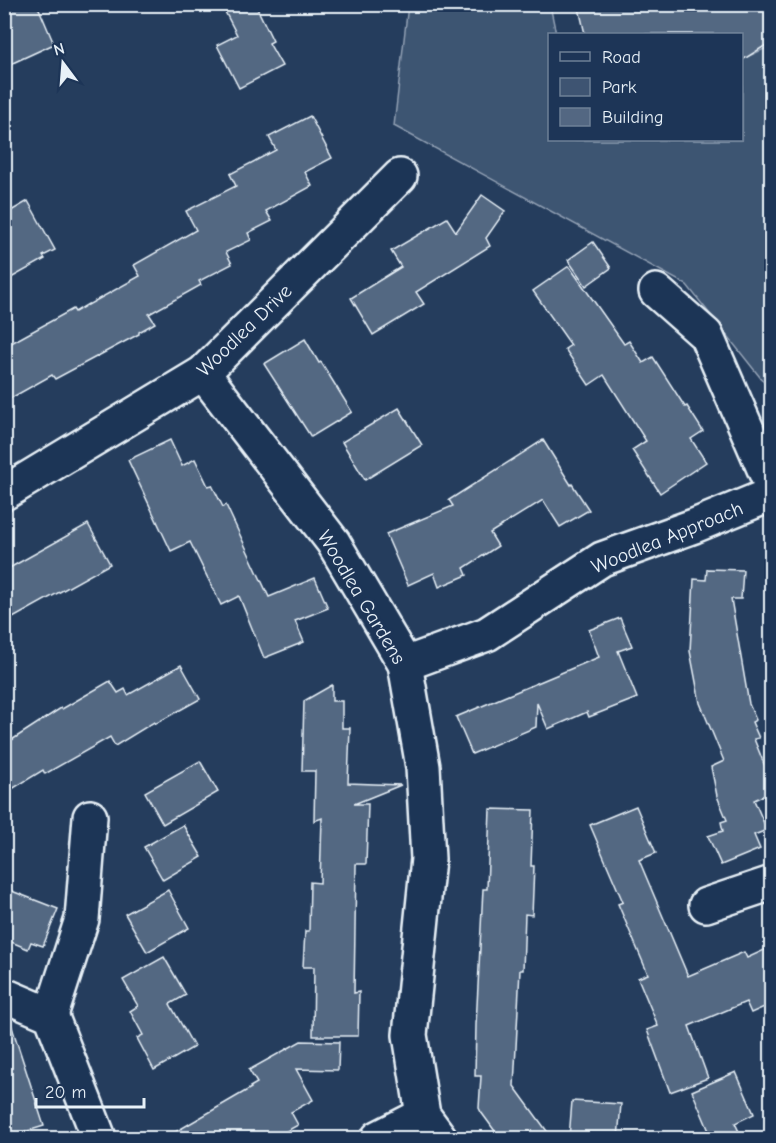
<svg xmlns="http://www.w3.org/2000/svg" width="776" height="1143" font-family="'Comic Neue',sans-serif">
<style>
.green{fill:#3e5472;stroke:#93a2b5;stroke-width:1.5}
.building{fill:#536782;stroke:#e8f1f8;stroke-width:1.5}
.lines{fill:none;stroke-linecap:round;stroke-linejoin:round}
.street-casing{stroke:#e8f1f8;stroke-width:38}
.street{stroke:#1d3557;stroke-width:33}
.labels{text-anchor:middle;stroke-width:6;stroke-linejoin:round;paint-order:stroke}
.street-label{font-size:20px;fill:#e8f1f8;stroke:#1d3557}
</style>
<rect width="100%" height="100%" fill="#253d5d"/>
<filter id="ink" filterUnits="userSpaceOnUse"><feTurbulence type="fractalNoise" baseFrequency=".0167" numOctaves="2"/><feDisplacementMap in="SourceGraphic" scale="12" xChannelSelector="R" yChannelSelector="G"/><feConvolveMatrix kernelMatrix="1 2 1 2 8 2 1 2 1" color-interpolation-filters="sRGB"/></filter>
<g filter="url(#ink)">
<path class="green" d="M 408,5 L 550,5 L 556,34 L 550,34 L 550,140 L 742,140 L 742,59 L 771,46 L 771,391 L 687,285 L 394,126 Z"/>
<g class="building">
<path d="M 4,4 L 37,4 L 54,44 L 4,67 Z"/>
<path d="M 221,4 L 255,4 L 273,41 L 269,43 L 282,66 L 239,88 L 217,45 L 237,35 Z"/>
<path d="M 578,4 L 771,4 L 771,42 L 741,61 L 741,34 L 585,34 Z"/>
<path d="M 310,116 L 332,158 L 305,172 L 312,186 L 266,211 L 272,221 L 248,233 L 251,240 L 226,252 L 232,264 L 199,281 L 201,285 L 149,314 L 155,323 L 139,332 L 139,334 L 55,379 L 52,375 L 4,402 L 4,347 L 73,309 L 75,312 L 88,304 L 88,305 L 140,276 L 134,265 L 196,230 L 186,211 L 236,186 L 230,174 L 276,150 L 269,137 Z"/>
<path d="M 482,195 L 505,211 L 486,238 L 490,246 L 416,292 L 424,304 L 373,335 L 351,298 L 401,267 L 391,251 L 447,218 L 456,232 Z"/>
<path d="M 28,201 L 55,250 L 43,256 L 45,259 L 4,282 L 4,215 Z"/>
<path d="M 593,242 L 611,268 L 586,286 L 568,260 Z"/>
<path d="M 569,266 L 624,344 L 629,341 L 643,363 L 653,357 L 685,407 L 687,406 L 703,431 L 691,439 L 706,462 L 660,493 L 632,450 L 646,441 L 604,375 L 589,385 L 565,349 L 571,345 L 533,291 Z"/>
<path d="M 305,339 L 319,363 L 321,362 L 352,412 L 311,437 L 264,364 Z"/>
<path d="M 399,408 L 422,445 L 365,480 L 342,442 Z"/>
<path d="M 170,440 L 182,466 L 195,459 L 208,486 L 212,485 L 223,507 L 226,505 L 269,597 L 315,578 L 328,608 L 295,621 L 304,642 L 264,658 L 239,596 L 221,605 L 190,542 L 171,551 L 128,460 Z"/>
<path d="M 543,440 L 571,485 L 572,484 L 589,510 L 560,527 L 543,500 L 490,533 L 498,546 L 464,568 L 467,575 L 439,587 L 434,573 L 408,585 L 386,534 L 453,506 L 449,500 Z"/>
<path d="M 88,524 L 110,564 L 4,623 L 4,571 Z"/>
<path d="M 707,569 L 743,570 L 741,599 L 731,599 L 749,704 L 756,720 L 752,722 L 759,738 L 754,739 L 771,781 L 771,792 L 754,800 L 767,830 L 754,835 L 760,849 L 721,865 L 708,836 L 723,831 L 721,822 L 727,820 L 717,796 L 711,767 L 724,761 L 700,703 L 690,651 L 694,579 L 706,580 Z"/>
<path d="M 620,618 L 632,646 L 618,651 L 637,698 L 589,717 L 587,712 L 548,729 L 537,703 L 536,727 L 472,754 L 456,717 L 599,657 L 589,630 Z"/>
<path d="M 181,665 L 200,699 L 155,724 L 154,722 L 115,746 L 110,737 L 45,774 L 43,770 L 4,794 L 4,745 L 61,708 L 62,709 L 110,681 L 118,693 L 125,689 L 128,695 Z"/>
<path d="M 332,685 L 332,701 L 342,701 L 342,728 L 350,728 L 348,783 L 401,785 L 354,804 L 368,804 L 366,864 L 356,864 L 354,993 L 359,992 L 358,1036 L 313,1036 L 314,967 L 303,967 L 305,931 L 309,931 L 310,882 L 320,883 L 322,818 L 314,821 L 315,771 L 302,771 L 304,701 Z"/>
<path d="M 200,761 L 218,792 L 163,824 L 145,792 Z"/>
<path d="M 636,806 L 656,853 L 639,860 L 688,976 L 744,952 L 747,958 L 771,947 L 771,1004 L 751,1013 L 746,1002 L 689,1026 L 708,1078 L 670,1092 L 647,1030 L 658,1026 L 638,978 L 648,974 L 618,904 L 623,902 L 590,825 Z"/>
<path d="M 490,809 L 533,810 L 531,866 L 534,866 L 532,915 L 525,914 L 523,970 L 520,970 L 514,1086 L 552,1138 L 500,1138 L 481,1112 L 479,1108 L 481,1076 L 475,1076 L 476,1025 L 483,889 L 487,889 Z"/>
<path d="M 183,825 L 202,857 L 163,880 L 144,847 Z"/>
<path d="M 4,888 L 58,909 L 43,946 L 31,942 L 28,949 L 4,939 Z"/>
<path d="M 168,890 L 189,928 L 147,952 L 125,914 Z"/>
<path d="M 164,957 L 186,995 L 170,1004 L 194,1047 L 154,1070 L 137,1038 L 143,1035 L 130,1011 L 138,1006 L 123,980 Z"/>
<path d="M 4,1024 L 11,1024 L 44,1126 L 5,1138 Z"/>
<path d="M 301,1041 L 339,1042 L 338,1070 L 296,1069 L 313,1100 L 291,1112 L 298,1125 L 274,1138 L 165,1138 L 251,1088 L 250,1087 L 257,1083 L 249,1070 Z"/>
<path d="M 736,1072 L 754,1114 L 735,1123 L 742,1138 L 712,1138 L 692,1091 Z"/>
<path d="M 572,1101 L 621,1104 L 618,1138 L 569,1138 Z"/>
</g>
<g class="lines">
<defs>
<g id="street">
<path d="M 656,291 L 706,335 L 772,487"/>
<path d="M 203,373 L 333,542 L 405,664 L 423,767 L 428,859 L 410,1035 L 423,1115 L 440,1138"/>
<path d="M 4,493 L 203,373 L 400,176"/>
<path d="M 405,664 L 487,634 L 602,559 L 694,526 L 772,494"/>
<path d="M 706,905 L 772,883"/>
<path d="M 4,995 L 51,1015 L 99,1138"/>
<path d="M 51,1015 L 82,919 L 90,817"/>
<path d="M 378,1138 L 423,1115"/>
</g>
</defs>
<use href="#street" class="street-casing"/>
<use href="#street" class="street"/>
</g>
</g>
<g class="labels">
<g class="street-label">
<text transform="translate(244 330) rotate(-44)" y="7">Woodlea Drive</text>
<text transform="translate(667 537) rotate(-22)" y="7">Woodlea Approach</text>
<text transform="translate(362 597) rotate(59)" y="7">Woodlea Gardens</text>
</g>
</g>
<rect width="776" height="1143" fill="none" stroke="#1d3557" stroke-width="24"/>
<rect x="12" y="12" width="752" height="1119" fill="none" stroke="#e8f1f8" stroke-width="2" filter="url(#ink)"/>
<rect x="548" y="33" width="195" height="108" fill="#1d3557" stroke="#6e8097" stroke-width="1.5"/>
<rect x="560" y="52" width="30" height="9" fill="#1d3557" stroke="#6e8097" stroke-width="1.5"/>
<text x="602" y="63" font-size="18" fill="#e8f1f8">Road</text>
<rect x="560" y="78" width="30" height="18" fill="#3e5472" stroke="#6e8097" stroke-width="1.5"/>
<text x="602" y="93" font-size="18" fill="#e8f1f8">Park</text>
<rect x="560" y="108" width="30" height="18" fill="#536782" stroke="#6e8097" stroke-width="1.5"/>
<text x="602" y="123" font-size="18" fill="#e8f1f8">Building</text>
<g transform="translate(63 63) rotate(344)" stroke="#1d3557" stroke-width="4.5" paint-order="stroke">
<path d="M0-4.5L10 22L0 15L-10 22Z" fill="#e8f1f8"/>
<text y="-9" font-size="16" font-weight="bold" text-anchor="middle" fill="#e8f1f8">N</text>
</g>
<path d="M36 1098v9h108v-9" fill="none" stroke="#e8f1f8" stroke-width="3"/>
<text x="45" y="1098" font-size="18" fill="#e8f1f8" stroke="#1d3557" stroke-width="4.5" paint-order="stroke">20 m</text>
</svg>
